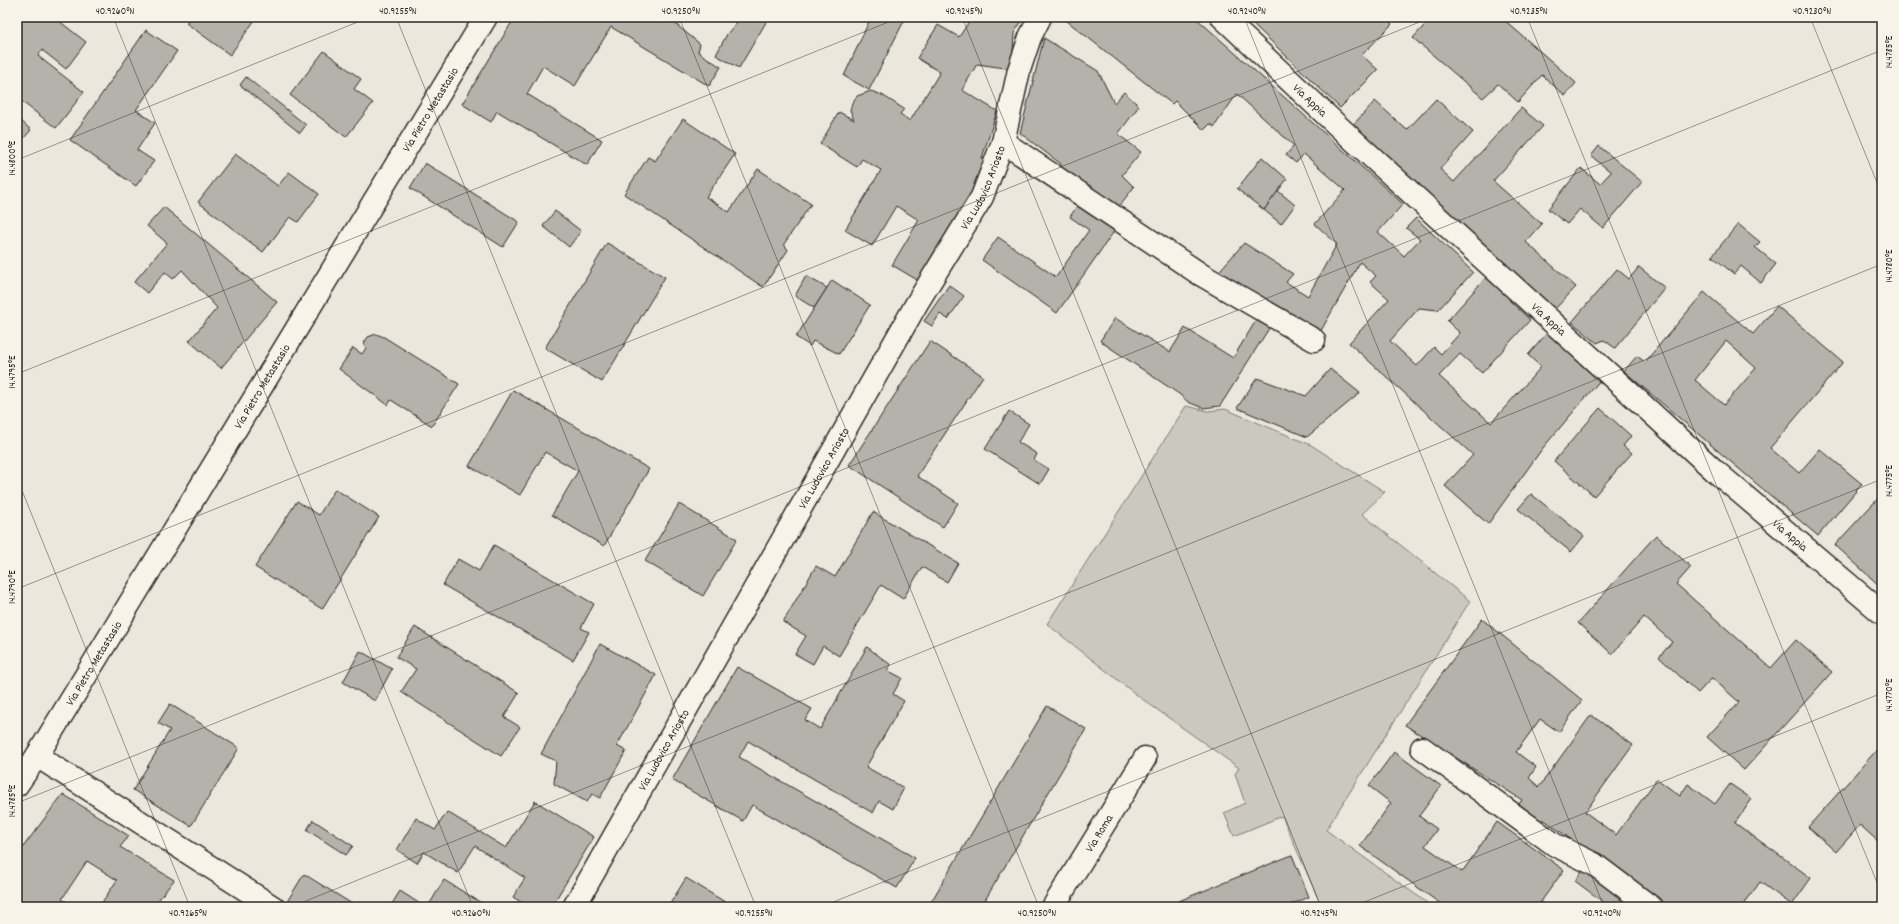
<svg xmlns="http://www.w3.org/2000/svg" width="1899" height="924" font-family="Dekko,sans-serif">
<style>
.green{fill:#cbc8bf;stroke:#7b7a75}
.building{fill:#b5b2ab;stroke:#2b2b2b;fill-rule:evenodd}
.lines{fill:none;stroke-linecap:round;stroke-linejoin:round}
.minor-casing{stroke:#2b2b2b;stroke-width:25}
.minor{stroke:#f7f3e8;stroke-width:22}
.ticks{fill:none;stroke:#2b2b2b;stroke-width:1;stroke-opacity:0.45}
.labels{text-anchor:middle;stroke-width:3;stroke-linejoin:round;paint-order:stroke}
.street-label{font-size:12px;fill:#2b2b2b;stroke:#f7f3e8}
.neatline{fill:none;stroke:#2b2b2b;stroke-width:1.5}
.ticks-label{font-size:10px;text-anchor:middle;fill:#2b2b2b}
</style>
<rect width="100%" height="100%" fill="#ebe7dd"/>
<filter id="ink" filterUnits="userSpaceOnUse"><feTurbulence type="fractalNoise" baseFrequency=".025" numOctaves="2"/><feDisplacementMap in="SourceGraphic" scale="8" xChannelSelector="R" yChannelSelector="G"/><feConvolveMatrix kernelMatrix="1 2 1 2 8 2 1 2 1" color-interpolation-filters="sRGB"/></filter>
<g filter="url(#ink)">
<path class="green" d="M 1186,406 L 1208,411 L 1225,409 L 1311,445 L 1385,492 L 1362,514 L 1470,601 L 1326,830 L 1433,907 L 1335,907 L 1320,903 L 1282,816 L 1234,836 L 1224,813 L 1245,803 L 1235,774 L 1239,768 L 1138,696 L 1047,624 Z"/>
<g class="building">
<path d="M 17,17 L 54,17 L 86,42 L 66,69 L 42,50 L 38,56 L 84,92 L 56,128 L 17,98 Z"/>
<path d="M 190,17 L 257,17 L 230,55 L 186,23 Z"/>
<path d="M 515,17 L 531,17 L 543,24 L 547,17 L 650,17 L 657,23 L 661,17 L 667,17 L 700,44 L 698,52 L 721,67 L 709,86 L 611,27 L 575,86 L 543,66 L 527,94 L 602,140 L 587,165 L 497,111 L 491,122 L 462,104 Z"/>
<path d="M 741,17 L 769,17 L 739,68 L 716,55 L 727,34 Z"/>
<path d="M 871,17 L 906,17 L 869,90 L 844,76 Z"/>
<path d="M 972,17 L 990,17 L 994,19 L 995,17 L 1024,17 L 1014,33 L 1012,69 L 977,64 L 962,90 L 997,111 L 982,158 L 990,163 L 919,281 L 892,265 L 919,220 L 896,206 L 872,246 L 845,230 L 881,170 L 862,159 L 857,167 L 820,144 L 839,112 L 854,120 L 850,110 L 852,103 L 857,96 L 871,91 L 882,95 L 904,109 L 900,114 L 910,121 L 940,72 L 917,58 L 938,25 L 959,37 Z"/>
<path d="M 1062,17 L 1195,17 L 1403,204 L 1378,232 L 1404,256 L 1420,239 L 1406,228 L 1416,218 L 1473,272 L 1438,310 L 1419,308 L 1390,341 L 1417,366 L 1434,347 L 1441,354 L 1460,333 L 1447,321 L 1489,274 L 1513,296 L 1509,300 L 1530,320 L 1482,373 L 1460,354 L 1439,376 L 1491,423 L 1541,367 L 1528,355 L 1549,331 L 1602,378 L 1542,449 L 1488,524 L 1445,486 L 1473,455 L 1349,343 L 1389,299 L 1370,282 L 1376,276 L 1360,262 L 1319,334 L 1215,276 L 1244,243 L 1293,274 L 1286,282 L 1308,296 L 1337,244 L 1315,224 L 1345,190 L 1304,154 L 1296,163 L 1286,155 L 1294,146 L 1237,94 L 1214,127 L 1210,124 L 1204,130 L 1175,101 L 1172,104 Z"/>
<path d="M 1246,17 L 1385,17 L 1392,24 L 1362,55 L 1378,70 L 1340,108 Z"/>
<path d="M 1432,17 L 1501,17 L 1576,83 L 1565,96 L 1542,75 L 1518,102 L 1498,84 L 1483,98 L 1413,38 Z"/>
<path d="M 146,30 L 177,51 L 136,110 L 155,123 L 137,150 L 154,161 L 136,186 L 70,140 Z"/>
<path d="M 1044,38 L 1098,71 L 1114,103 L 1124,92 L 1139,106 L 1118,134 L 1141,152 L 1122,175 L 1134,187 L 1116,210 L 1059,173 L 1061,164 L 1020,133 Z"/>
<path d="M 324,51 L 361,79 L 354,89 L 373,103 L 346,137 L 290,95 Z"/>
<path d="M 246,77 L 306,125 L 300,133 L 240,85 Z"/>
<path d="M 1436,99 L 1473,132 L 1440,169 L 1454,182 L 1521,108 L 1543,126 L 1493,181 L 1542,224 L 1526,242 L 1576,287 L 1554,310 L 1352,126 L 1375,101 L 1407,130 Z"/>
<path d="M 17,117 L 31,130 L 17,146 Z"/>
<path d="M 683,119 L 735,154 L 706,197 L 729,212 L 758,169 L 811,204 L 784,244 L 788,250 L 763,287 L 624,194 L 648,157 L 655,161 Z"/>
<path d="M 1599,146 L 1642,182 L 1603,228 L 1580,209 L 1567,224 L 1548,209 L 1581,168 L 1600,184 L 1611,172 L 1591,156 Z"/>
<path d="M 235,154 L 278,186 L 289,172 L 319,194 L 298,222 L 290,217 L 263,252 L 198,202 Z"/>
<path d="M 1262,157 L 1287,179 L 1264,210 L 1237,189 Z"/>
<path d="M 425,163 L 519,222 L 503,247 L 410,188 Z"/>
<path d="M 1278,191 L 1295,205 L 1281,224 L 1264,210 Z"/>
<path d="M 1080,201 L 1117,227 L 1057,313 L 982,260 L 998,237 L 1056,277 L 1089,230 L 1070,217 Z"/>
<path d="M 164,207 L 277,302 L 221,368 L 189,341 L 217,308 L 182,270 L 173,279 L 165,272 L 147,293 L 134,282 L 167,243 L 147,226 Z"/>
<path d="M 555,211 L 581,231 L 569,247 L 543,226 Z"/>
<path d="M 1738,224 L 1760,242 L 1755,247 L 1776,264 L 1761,283 L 1741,266 L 1734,274 L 1712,256 Z"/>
<path d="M 607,243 L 665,277 L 602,382 L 545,348 Z"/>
<path d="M 1639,267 L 1665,288 L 1615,348 L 1604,340 L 1597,343 L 1572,322 L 1617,269 L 1629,279 Z"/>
<path d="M 806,276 L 827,288 L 814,308 L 795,296 Z"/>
<path d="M 832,280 L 870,305 L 839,354 L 813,341 L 810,346 L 796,337 Z"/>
<path d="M 949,285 L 964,296 L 948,319 L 940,314 L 932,326 L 924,321 Z"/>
<path d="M 1704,292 L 1753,334 L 1777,306 L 1843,362 L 1770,448 L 1799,473 L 1820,449 L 1862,484 L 1818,536 L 1624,371 L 1637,356 L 1645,362 ZM 1726,341 L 1756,368 L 1724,405 L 1695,380 Z"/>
<path d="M 1260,314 L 1273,322 L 1220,406 L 1203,408 L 1188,402 L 1179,394 L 1100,341 L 1115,318 L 1170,352 L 1185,328 L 1233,358 Z"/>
<path d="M 376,334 L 384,337 L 459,384 L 432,426 L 391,400 L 388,405 L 339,369 L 353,348 L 362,354 L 366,348 L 364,343 L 368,337 Z"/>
<path d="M 930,341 L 983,376 L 917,476 L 958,503 L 943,527 L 849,465 Z"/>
<path d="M 1330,369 L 1360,393 L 1307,437 L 1237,408 L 1257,378 L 1306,396 Z"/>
<path d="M 513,390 L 649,469 L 604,546 L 552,515 L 578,471 L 545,452 L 520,495 L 469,466 Z"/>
<path d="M 1600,408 L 1631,436 L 1623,446 L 1632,453 L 1594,496 L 1554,461 Z"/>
<path d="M 1009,411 L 1029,424 L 1018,442 L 1037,454 L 1034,460 L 1049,469 L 1040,484 L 985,449 Z"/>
<path d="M 335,489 L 379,517 L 322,609 L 255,567 L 297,501 L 319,515 Z"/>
<path d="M 1531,494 L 1584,536 L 1571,552 L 1518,509 Z"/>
<path d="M 1882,494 L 1882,588 L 1835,545 Z"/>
<path d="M 679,504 L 737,539 L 703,596 L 645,561 Z"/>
<path d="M 873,512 L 958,563 L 947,582 L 922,567 L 903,599 L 881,585 L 839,656 L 823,646 L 813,664 L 795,654 L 806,636 L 783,622 L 816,566 L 835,577 Z"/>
<path d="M 1656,535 L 1691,567 L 1676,584 L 1771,668 L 1796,640 L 1832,672 L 1744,770 L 1707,737 L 1739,702 L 1712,678 L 1698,693 L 1659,657 L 1672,642 L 1644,617 L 1612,654 L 1578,623 Z"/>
<path d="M 494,545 L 594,604 L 581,628 L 589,632 L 573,660 L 443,585 L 458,559 L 479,571 Z"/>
<path d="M 1482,619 L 1582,700 L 1559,732 L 1540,719 L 1516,752 L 1536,767 L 1529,778 L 1539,787 L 1591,715 L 1633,745 L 1585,812 L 1616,835 L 1657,779 L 1680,796 L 1688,784 L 1715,804 L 1730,784 L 1752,799 L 1735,823 L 1811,878 L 1792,905 L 1760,882 L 1742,907 L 1664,907 L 1543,819 L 1539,824 L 1516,808 L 1522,800 L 1405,725 Z"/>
<path d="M 415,627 L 519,693 L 504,717 L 520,727 L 501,756 L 401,692 L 416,669 L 396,657 Z"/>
<path d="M 600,644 L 656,675 L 617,746 L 626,751 L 600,798 L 592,794 L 587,802 L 554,784 L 556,761 L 541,754 Z"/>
<path d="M 867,647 L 891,665 L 887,670 L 902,678 L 893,694 L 904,701 L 866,767 L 904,788 L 893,809 L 879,801 L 873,813 L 748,741 L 739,757 L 915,858 L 897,888 L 752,805 L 743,821 L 672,780 L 737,667 L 812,709 L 805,720 L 820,729 Z"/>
<path d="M 360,651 L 392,669 L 375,701 L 343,682 Z"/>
<path d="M 170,704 L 239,748 L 191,826 L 133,790 L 170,730 L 158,723 Z"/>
<path d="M 1047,706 L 1086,729 L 981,907 L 928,907 Z"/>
<path d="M 1882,744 L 1882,845 L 1860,825 L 1836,852 L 1808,827 Z"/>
<path d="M 1394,752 L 1441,786 L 1419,816 L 1437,829 L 1425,846 L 1462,872 L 1497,822 L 1564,870 L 1537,907 L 1445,907 L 1360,846 L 1391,803 L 1369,786 Z"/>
<path d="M 63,794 L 129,836 L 120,847 L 174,880 L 153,907 L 99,907 L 117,880 L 87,861 L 62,899 L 75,907 L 17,907 L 17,855 Z"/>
<path d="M 535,801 L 594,837 L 551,907 L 522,907 L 524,904 L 513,897 L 525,878 L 475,846 L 458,873 L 424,852 L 417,863 L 397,850 L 416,818 L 435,830 L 447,812 L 506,848 Z"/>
<path d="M 313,820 L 353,846 L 346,855 L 307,830 Z"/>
<path d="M 1292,855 L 1309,897 L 1285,907 L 1164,907 Z"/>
<path d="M 1585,868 L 1635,907 L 1610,907 L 1575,881 Z"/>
<path d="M 304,874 L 357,907 L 300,907 L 288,900 Z"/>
<path d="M 686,878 L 733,907 L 668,907 Z"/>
<path d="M 444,880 L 488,907 L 433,907 L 429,905 Z"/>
<path d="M 400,891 L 425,907 L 390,907 Z"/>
</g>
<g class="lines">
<defs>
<g id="minor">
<path id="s1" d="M 1222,17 L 1339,127 L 1715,471 L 1882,613"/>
<path d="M 1003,142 L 1200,274 L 1314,340"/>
<path d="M 1422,748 L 1555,845 L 1594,864 L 1651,907"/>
<path d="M 37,756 L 273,907"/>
<path id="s2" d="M 17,785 L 37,756 L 486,17"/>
<path id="s3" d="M 574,907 L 917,303 L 982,197 L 1003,142 L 1019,70 L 1030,37 L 1040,17"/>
<path id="s4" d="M 1053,907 L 1145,758"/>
</g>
</defs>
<use href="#minor" class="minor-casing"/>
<use href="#minor" class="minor"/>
</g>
</g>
<path class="ticks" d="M 113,17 L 473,907M 396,17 L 756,907M 679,17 L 1039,907M 962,17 L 1321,907M 1244,17 L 1604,907M 1527,17 L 1882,895M 1810,17 L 1882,195M 17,160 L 370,17M 17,374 L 901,17M 17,478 L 190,907M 17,589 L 1432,17M 17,803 L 1882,50M 291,907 L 1882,264M 821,907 L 1882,479M 1352,907 L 1882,693"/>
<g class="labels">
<g class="street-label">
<text dy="4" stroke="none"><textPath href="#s1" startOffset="121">Via Appia</textPath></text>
<text dy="4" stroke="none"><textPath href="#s2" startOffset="792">Via Pietro Metastasio</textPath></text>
<text dy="4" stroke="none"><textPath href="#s3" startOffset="828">Via Ludovico Ariosto</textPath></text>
<text dy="4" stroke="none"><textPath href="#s1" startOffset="445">Via Appia</textPath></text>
<text dy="4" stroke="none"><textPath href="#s2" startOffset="468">Via Pietro Metastasio</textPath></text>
<text dy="4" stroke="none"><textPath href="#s3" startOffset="505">Via Ludovico Ariosto</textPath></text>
<text dy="4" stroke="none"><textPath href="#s1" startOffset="769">Via Appia</textPath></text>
<text dy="4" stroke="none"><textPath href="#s2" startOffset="144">Via Pietro Metastasio</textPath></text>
<text dy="4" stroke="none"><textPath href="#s3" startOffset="181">Via Ludovico Ariosto</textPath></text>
<text dy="4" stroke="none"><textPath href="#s4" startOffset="87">Via Roma</textPath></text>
</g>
</g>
<rect width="1899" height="924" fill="none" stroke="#f7f3e8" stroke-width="44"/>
<rect x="22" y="22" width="1855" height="880" class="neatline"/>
<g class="ticks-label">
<text x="115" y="14">40.9260°N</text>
<text x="398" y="14">40.9255°N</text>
<text x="681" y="14">40.9250°N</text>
<text x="964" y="14">40.9245°N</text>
<text x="1247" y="14">40.9240°N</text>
<text x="1529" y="14">40.9235°N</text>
<text x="1812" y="14">40.9230°N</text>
<text transform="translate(1888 52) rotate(-90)" y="4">14.4785°E</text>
<text transform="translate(11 158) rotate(-90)" y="4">14.4800°E</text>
<text transform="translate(1888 266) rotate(-90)" y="4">14.4780°E</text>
<text transform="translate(11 372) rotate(-90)" y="4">14.4795°E</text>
<text transform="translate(1888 481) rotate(-90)" y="4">14.4775°E</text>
<text transform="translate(11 587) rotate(-90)" y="4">14.4790°E</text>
<text transform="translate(1888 695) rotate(-90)" y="4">14.4770°E</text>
<text transform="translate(11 801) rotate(-90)" y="4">14.4785°E</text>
<text x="188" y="916">40.9265°N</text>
<text x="471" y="916">40.9260°N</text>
<text x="754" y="916">40.9255°N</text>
<text x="1037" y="916">40.9250°N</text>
<text x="1319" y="916">40.9245°N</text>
<text x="1602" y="916">40.9240°N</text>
</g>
</svg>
